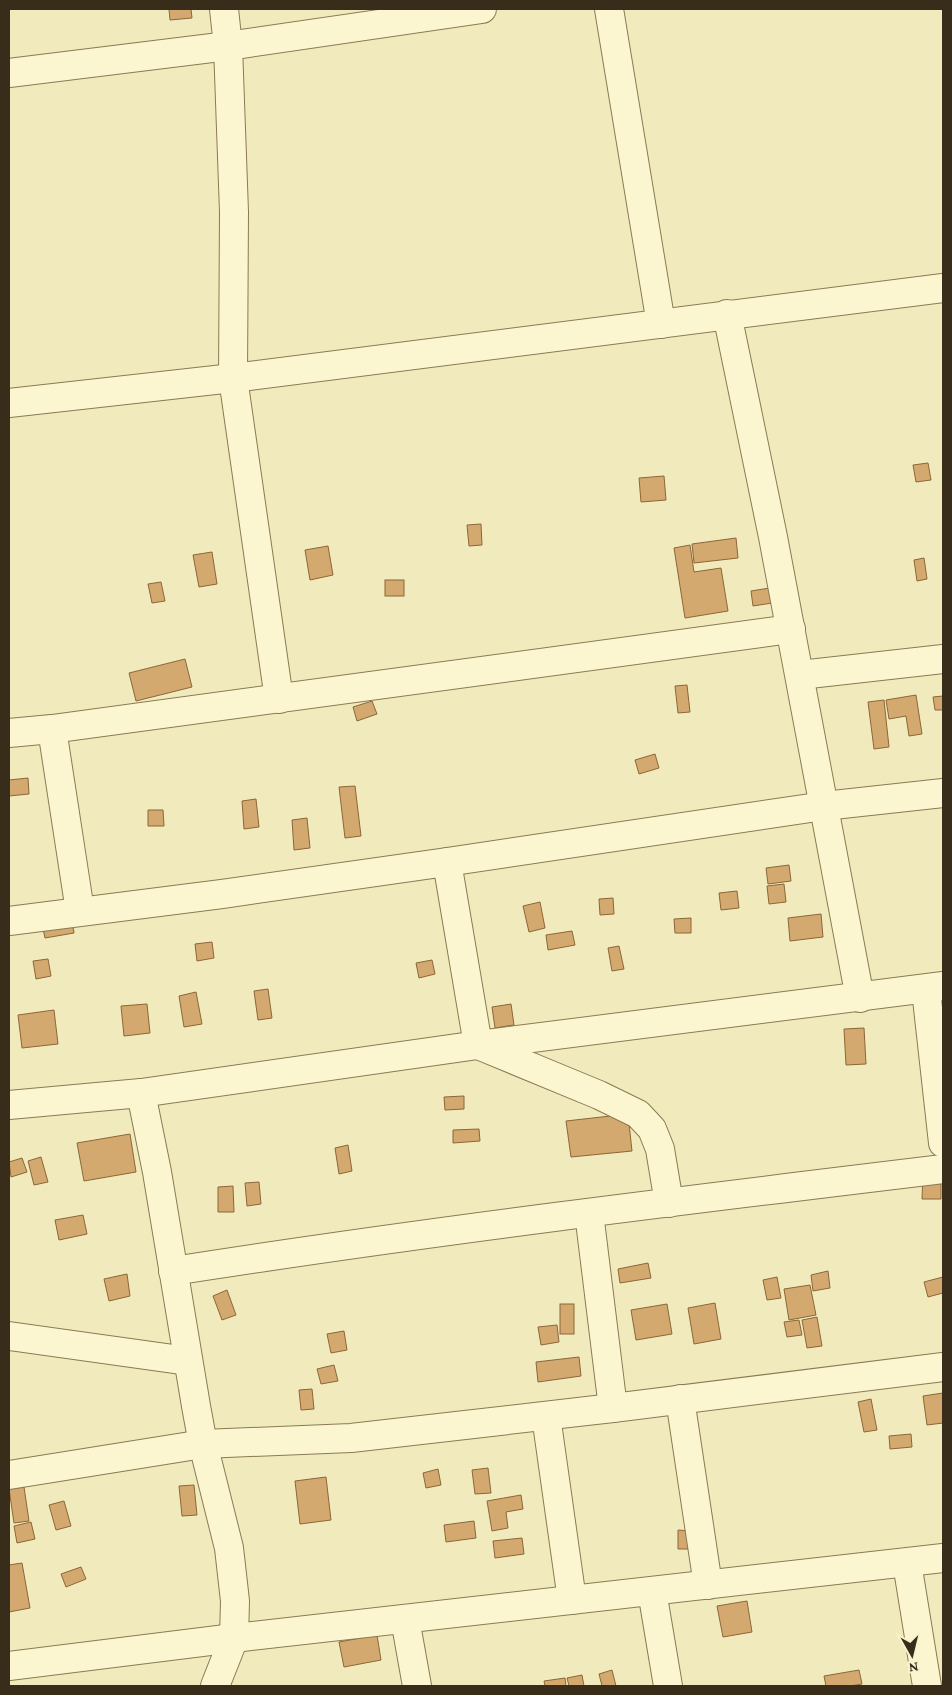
<svg xmlns="http://www.w3.org/2000/svg" width="952" height="1695" font-family="'Crimson Pro',serif">
<style>
.building{fill:#d3a96f;stroke:#8b6738}
.lines{fill:none;stroke-linecap:round;stroke-linejoin:round}
.minor-casing{stroke:#8a7a54;stroke-width:30}
.minor{stroke:#fcf6d0;stroke-width:28}
</style>
<rect width="100%" height="100%" fill="#f1eabc"/>
<g class="building">
<path d="M 169,9 L 191,9 L 192,18 L 170,20 Z"/>
<path d="M 928,463 L 931,480 L 916,482 L 913,465 Z"/>
<path d="M 664,476 L 666,500 L 641,502 L 639,478 Z"/>
<path d="M 481,524 L 482,545 L 469,546 L 467,525 Z"/>
<path d="M 736,538 L 738,558 L 694,563 L 692,544 Z"/>
<path d="M 690,545 L 694,572 L 721,568 L 728,611 L 685,618 L 674,548 Z"/>
<path d="M 328,546 L 333,575 L 310,580 L 305,550 Z"/>
<path d="M 212,552 L 217,584 L 199,587 L 193,555 Z"/>
<path d="M 924,558 L 927,579 L 917,581 L 914,560 Z"/>
<rect x="385" y="580" width="19" height="16"/>
<path d="M 161,582 L 165,601 L 152,603 L 148,584 Z"/>
<path d="M 776,587 L 779,602 L 753,606 L 751,591 Z"/>
<path d="M 185,659 L 192,687 L 136,701 L 129,673 Z"/>
<path d="M 687,685 L 690,712 L 678,713 L 675,686 Z"/>
<path d="M 916,695 L 922,734 L 909,736 L 906,716 L 889,719 L 886,700 Z"/>
<path d="M 943,696 L 943,710 L 935,710 L 933,697 Z"/>
<path d="M 884,700 L 889,747 L 874,749 L 868,702 Z"/>
<path d="M 372,701 L 377,714 L 357,721 L 353,707 Z"/>
<path d="M 655,754 L 659,768 L 639,774 L 635,760 Z"/>
<path d="M 28,778 L 29,794 L 9,796 L 9,780 Z"/>
<path d="M 355,786 L 361,836 L 345,838 L 339,787 Z"/>
<path d="M 256,799 L 259,827 L 244,829 L 242,801 Z"/>
<path d="M 148,810 L 163,810 L 164,826 L 148,826 Z"/>
<path d="M 307,818 L 310,848 L 294,850 L 292,820 Z"/>
<path d="M 789,865 L 791,881 L 768,884 L 766,868 Z"/>
<path d="M 784,884 L 786,902 L 769,904 L 767,886 Z"/>
<path d="M 737,891 L 739,908 L 721,910 L 719,893 Z"/>
<path d="M 613,898 L 614,914 L 600,915 L 599,899 Z"/>
<path d="M 540,902 L 545,928 L 529,932 L 523,906 Z"/>
<path d="M 71,914 L 74,933 L 45,938 L 41,919 Z"/>
<path d="M 821,914 L 823,937 L 790,941 L 788,918 Z"/>
<path d="M 691,918 L 691,933 L 675,933 L 674,919 Z"/>
<path d="M 572,931 L 575,945 L 548,950 L 546,935 Z"/>
<path d="M 212,942 L 214,958 L 197,961 L 195,944 Z"/>
<path d="M 619,946 L 624,969 L 612,971 L 608,948 Z"/>
<path d="M 48,959 L 51,976 L 36,979 L 33,961 Z"/>
<path d="M 432,960 L 435,974 L 419,978 L 416,963 Z"/>
<path d="M 268,989 L 272,1018 L 258,1020 L 254,991 Z"/>
<path d="M 196,992 L 202,1024 L 184,1027 L 179,996 Z"/>
<path d="M 147,1004 L 150,1033 L 124,1036 L 121,1006 Z"/>
<path d="M 511,1004 L 514,1025 L 495,1028 L 492,1007 Z"/>
<path d="M 54,1010 L 58,1044 L 22,1048 L 18,1015 Z"/>
<path d="M 864,1028 L 866,1064 L 846,1065 L 844,1029 Z"/>
<path d="M 464,1096 L 464,1109 L 445,1110 L 444,1097 Z"/>
<path d="M 628,1114 L 632,1151 L 571,1157 L 566,1121 Z"/>
<path d="M 479,1129 L 480,1141 L 453,1143 L 453,1130 Z"/>
<path d="M 130,1134 L 136,1172 L 84,1181 L 77,1143 Z"/>
<path d="M 348,1145 L 352,1171 L 339,1174 L 335,1148 Z"/>
<path d="M 41,1157 L 48,1182 L 34,1185 L 28,1161 Z"/>
<path d="M 22,1158 L 27,1172 L 11,1177 L 9,1162 Z"/>
<path d="M 923,1171 L 941,1171 L 941,1199 L 922,1199 Z"/>
<path d="M 259,1182 L 261,1204 L 247,1206 L 245,1183 Z"/>
<path d="M 233,1186 L 234,1212 L 218,1212 L 218,1187 Z"/>
<path d="M 83,1215 L 87,1234 L 59,1240 L 55,1220 Z"/>
<path d="M 648,1263 L 651,1278 L 620,1283 L 618,1269 Z"/>
<path d="M 828,1271 L 830,1288 L 813,1291 L 811,1275 Z"/>
<path d="M 127,1274 L 130,1296 L 109,1301 L 104,1279 Z"/>
<path d="M 777,1277 L 781,1298 L 767,1300 L 763,1280 Z"/>
<path d="M 943,1277 L 943,1293 L 928,1297 L 924,1282 Z"/>
<path d="M 810,1285 L 816,1315 L 789,1320 L 784,1289 Z"/>
<path d="M 227,1290 L 236,1315 L 222,1320 L 213,1296 Z"/>
<path d="M 715,1303 L 721,1339 L 694,1344 L 688,1308 Z"/>
<rect x="560" y="1304" width="14" height="30"/>
<path d="M 667,1304 L 672,1334 L 636,1340 L 631,1310 Z"/>
<path d="M 817,1317 L 822,1346 L 807,1348 L 802,1320 Z"/>
<path d="M 799,1320 L 802,1335 L 787,1337 L 784,1322 Z"/>
<path d="M 557,1325 L 559,1342 L 541,1345 L 538,1327 Z"/>
<path d="M 344,1331 L 347,1350 L 331,1353 L 327,1334 Z"/>
<path d="M 579,1357 L 581,1376 L 538,1382 L 536,1362 Z"/>
<path d="M 334,1365 L 338,1381 L 321,1384 L 317,1369 Z"/>
<path d="M 312,1389 L 314,1409 L 301,1410 L 299,1390 Z"/>
<path d="M 943,1393 L 943,1423 L 927,1425 L 923,1396 Z"/>
<path d="M 871,1399 L 877,1430 L 864,1432 L 858,1402 Z"/>
<path d="M 911,1434 L 912,1447 L 890,1449 L 889,1436 Z"/>
<path d="M 488,1468 L 491,1493 L 475,1494 L 472,1470 Z"/>
<path d="M 438,1469 L 441,1485 L 426,1488 L 423,1473 Z"/>
<path d="M 326,1477 L 331,1520 L 300,1524 L 295,1481 Z"/>
<path d="M 194,1485 L 197,1515 L 182,1516 L 179,1486 Z"/>
<path d="M 24,1487 L 29,1521 L 14,1523 L 9,1489 Z"/>
<path d="M 521,1495 L 523,1509 L 506,1512 L 508,1528 L 492,1531 L 487,1501 Z"/>
<path d="M 64,1501 L 71,1526 L 56,1530 L 49,1505 Z"/>
<path d="M 474,1521 L 476,1538 L 446,1542 L 444,1525 Z"/>
<path d="M 31,1522 L 35,1539 L 17,1543 L 14,1526 Z"/>
<path d="M 678,1530 L 690,1531 L 690,1549 L 678,1549 Z"/>
<path d="M 522,1538 L 524,1554 L 495,1558 L 493,1541 Z"/>
<path d="M 22,1563 L 30,1608 L 9,1612 L 9,1565 Z"/>
<path d="M 81,1567 L 86,1579 L 66,1587 L 61,1574 Z"/>
<path d="M 747,1601 L 752,1632 L 723,1637 L 717,1606 Z"/>
<path d="M 377,1635 L 381,1660 L 344,1667 L 339,1642 Z"/>
<path d="M 612,1670 L 616,1686 L 602,1686 L 599,1674 Z"/>
<path d="M 859,1670 L 862,1684 L 850,1686 L 826,1686 L 824,1676 Z"/>
<path d="M 582,1675 L 584,1686 L 569,1686 L 567,1678 Z"/>
<path d="M 565,1678 L 566,1686 L 545,1686 L 544,1681 Z"/>
</g>
<g class="lines">
<defs>
<g id="minor">
<path d="M 224,9 L 228,46 L 234,212 L 233,378 L 279,699"/>
<path d="M 609,9 L 661,324"/>
<path d="M 9,73 L 228,46 L 482,9"/>
<path d="M 727,314 L 773,537 L 860,998"/>
<path d="M 9,403 L 233,378 L 943,288"/>
<path d="M 800,675 L 943,659"/>
<path d="M 52,729 L 80,911"/>
<path d="M 9,733 L 52,729 L 791,629"/>
<path d="M 447,862 L 824,806 L 943,793"/>
<path d="M 9,921 L 222,894 L 447,862 L 478,1045 L 599,1095 L 638,1114 L 652,1129 L 660,1149 L 669,1203"/>
<path d="M 926,990 L 943,1143"/>
<path d="M 141,1093 L 478,1045 L 943,986"/>
<path d="M 9,1105 L 141,1093 L 157,1172 L 196,1406 L 203,1444 L 229,1548 L 235,1601 L 234,1638 L 215,1686"/>
<path d="M 589,1213 L 613,1408"/>
<path d="M 173,1271 C 429,1231 686,1200 943,1169"/>
<path d="M 9,1336 L 188,1361"/>
<path d="M 680,1399 L 708,1585"/>
<path d="M 546,1416 L 572,1600"/>
<path d="M 9,1475 L 203,1444 L 351,1438 L 613,1408 L 943,1367"/>
<path d="M 907,1563 L 927,1686"/>
<path d="M 652,1591 L 668,1686"/>
<path d="M 405,1619 L 417,1686"/>
<path d="M 9,1666 L 234,1638 L 943,1558"/>
</g>
</defs>
<use href="#minor" class="minor-casing"/>
<use href="#minor" class="minor"/>
</g>
<rect width="952" height="1695" fill="none" stroke="#382d1a" stroke-width="20"/>
<g transform="translate(912 1655) rotate(172)" stroke="#f8f3cc" stroke-width="4" paint-order="stroke">
<path d="M0-4L9 19L0 12L-9 19Z" fill="#382d1a"/>
<text y="-8" font-size="14" font-weight="bold" text-anchor="middle" fill="#382d1a">N</text>
</g>
</svg>
